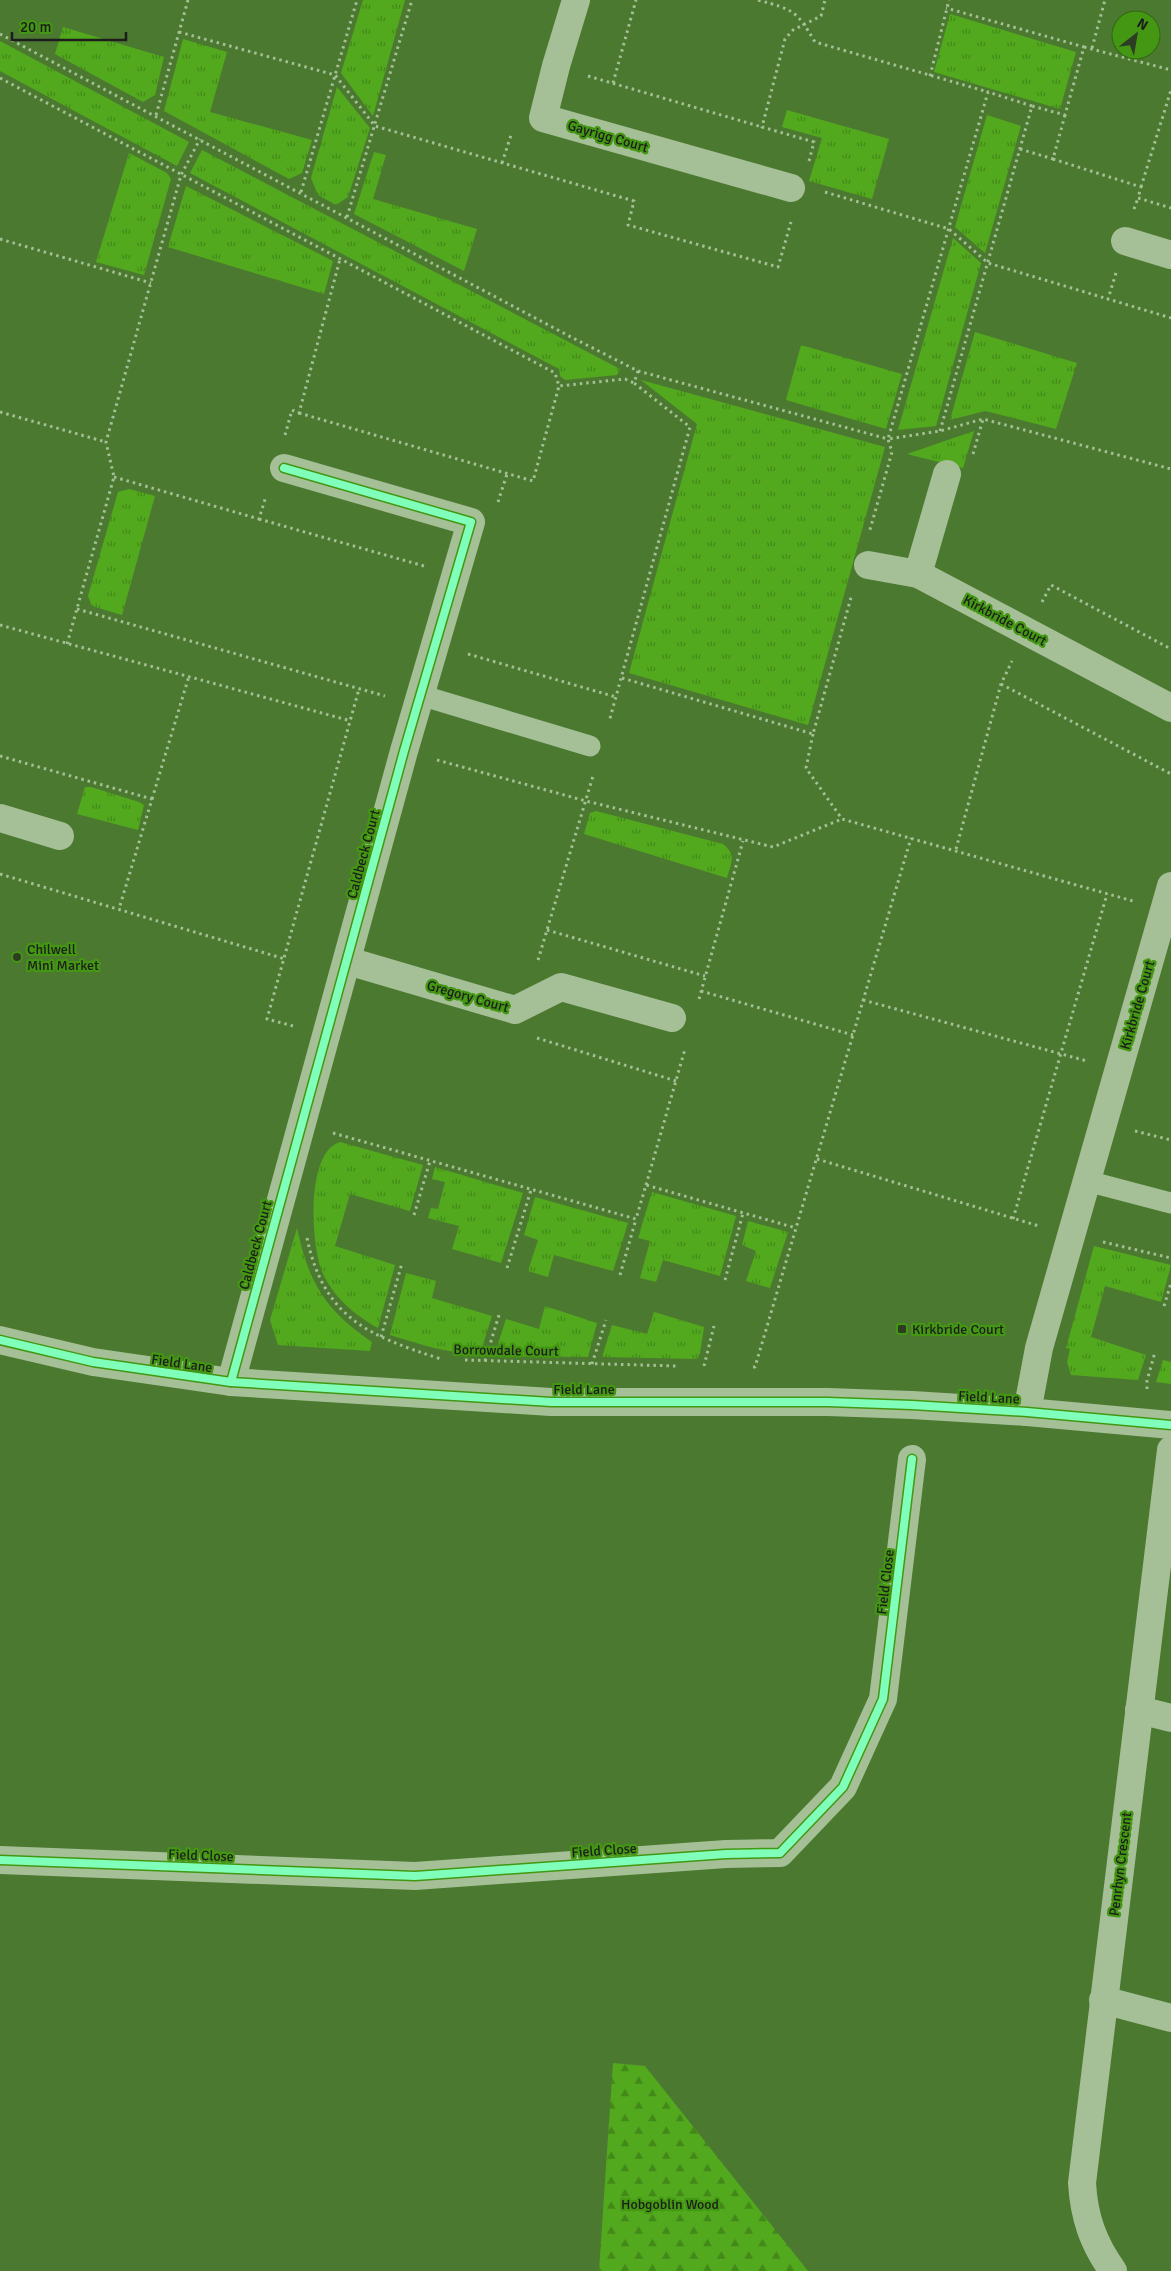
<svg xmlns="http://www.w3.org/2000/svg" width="1171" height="2271" font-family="Signika,sans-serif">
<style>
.grass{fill:url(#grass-tufts)}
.forest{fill:url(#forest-firs)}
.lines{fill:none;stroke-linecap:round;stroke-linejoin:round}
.path{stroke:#a5bf96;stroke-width:3;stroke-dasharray:2.5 4;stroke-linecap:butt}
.service{stroke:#a5bf96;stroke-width:21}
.minor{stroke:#a5bf96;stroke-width:28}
.tertiary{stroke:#a5bf96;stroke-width:28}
.cycleway-casing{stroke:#439712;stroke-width:11}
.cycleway{stroke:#80ffba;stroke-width:8}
.poi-dot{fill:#2d3d24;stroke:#439712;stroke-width:2}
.labels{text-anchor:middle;stroke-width:4.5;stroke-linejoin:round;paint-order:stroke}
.street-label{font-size:14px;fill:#1d1d1d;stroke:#439712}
.poi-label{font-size:14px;fill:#1d1d1d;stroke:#439712;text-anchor:start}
.park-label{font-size:14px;fill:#1b1d1a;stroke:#439712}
</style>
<defs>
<pattern id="grass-tufts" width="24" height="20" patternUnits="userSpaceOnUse" patternTransform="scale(1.25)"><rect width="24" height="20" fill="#52a91d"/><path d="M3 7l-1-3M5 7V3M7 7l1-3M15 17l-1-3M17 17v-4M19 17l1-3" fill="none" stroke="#438919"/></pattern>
<pattern id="forest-firs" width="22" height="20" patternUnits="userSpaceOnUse" patternTransform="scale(1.25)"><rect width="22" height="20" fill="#52a91d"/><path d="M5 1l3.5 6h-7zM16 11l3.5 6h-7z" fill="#438919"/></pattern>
</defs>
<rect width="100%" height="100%" fill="#4b7930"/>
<g class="grass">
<path d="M 363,0 L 405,0 L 373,116 L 341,73 Z"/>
<path d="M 950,14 L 1076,52 L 1060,109 L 934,72 Z"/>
<path d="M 63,27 L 164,57 L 155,95 L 143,102 L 55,54 Z"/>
<path d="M 183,39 L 227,52 L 210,112 L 312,140 L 302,173 L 289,179 L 164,111 Z"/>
<path d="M 0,41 L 189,142 L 177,166 L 0,71 Z"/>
<path d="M 337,87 L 370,128 L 348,197 L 336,205 L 318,195 L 311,178 Z"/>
<path d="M 787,110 L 889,139 L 872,199 L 809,181 L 822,138 L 782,127 Z"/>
<path d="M 987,115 L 1021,126 L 985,253 L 955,227 Z"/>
<path d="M 202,150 L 620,369 L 617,375 L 565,380 L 560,376 L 559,369 L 190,173 Z"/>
<path d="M 374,152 L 386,155 L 373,199 L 477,229 L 464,271 L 354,214 Z"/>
<path d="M 129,153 L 167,173 L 171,179 L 144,275 L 96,262 Z"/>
<path d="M 186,186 L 333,261 L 324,294 L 168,247 Z"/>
<path d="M 953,238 L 981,263 L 936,426 L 898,430 Z"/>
<path d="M 975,332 L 1077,363 L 1056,429 L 985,411 L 950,420 Z"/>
<path d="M 801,345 L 902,374 L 886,429 L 786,400 Z"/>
<path d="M 641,380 L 885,447 L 808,725 L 629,673 L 697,424 Z"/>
<path d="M 974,431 L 963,468 L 907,454 Z"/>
<path d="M 129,489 L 155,496 L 122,615 L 92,606 L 88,596 L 118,492 Z"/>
<path d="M 85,787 L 91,787 L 139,802 L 144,805 L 138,830 L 77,814 Z"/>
<path d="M 596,811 L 723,844 C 737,855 731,863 727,878 L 584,834 L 590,813 Z"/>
<path d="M 340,1142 L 423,1165 L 410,1211 L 350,1194 L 335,1246 L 395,1265 L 378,1328 C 354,1315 331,1295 321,1269 C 311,1241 306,1152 340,1142 Z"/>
<path d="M 435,1167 L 523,1193 L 501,1263 L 452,1249 L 459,1226 L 428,1218 L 431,1208 L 438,1209 L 445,1182 L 432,1179 Z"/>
<path d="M 652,1192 L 736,1216 L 720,1276 L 663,1260 L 656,1282 L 640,1278 L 650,1241 L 638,1238 Z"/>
<path d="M 535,1197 L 628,1223 L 613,1271 L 554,1255 L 548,1277 L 528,1271 L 538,1240 L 524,1235 Z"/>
<path d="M 748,1221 L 788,1232 L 770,1288 L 746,1281 L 756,1251 L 742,1245 Z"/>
<path d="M 297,1228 C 309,1283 325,1310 372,1342 L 370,1351 L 278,1345 L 270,1320 Z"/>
<path d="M 1094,1246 L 1171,1265 L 1161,1302 L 1105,1286 L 1091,1337 L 1146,1355 L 1138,1380 L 1071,1375 L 1067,1362 L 1070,1349 L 1066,1348 Z"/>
<path d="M 406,1273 L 436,1281 L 432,1298 L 492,1316 L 480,1354 C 448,1354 420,1344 390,1335 Z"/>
<path d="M 545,1306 L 597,1323 L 588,1357 L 494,1356 L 506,1319 L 539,1329 Z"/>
<path d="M 654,1312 L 704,1327 L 700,1353 L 697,1359 L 602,1357 L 612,1325 L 647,1334 Z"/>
<path d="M 1163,1360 L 1171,1362 L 1171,1384 L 1156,1382 Z"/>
</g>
<path class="forest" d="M 613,2063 L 645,2066 L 808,2271 L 599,2271 Z"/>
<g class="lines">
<g class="path">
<path d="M 758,0 C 794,10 796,10 815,42 L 988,92"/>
<path d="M 179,32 L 335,75 L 375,126 L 634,201 L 628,225 L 778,267 L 791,222"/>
<path d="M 0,34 L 571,337 L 638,371 L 634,383 L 690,427 L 609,722"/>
<path d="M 1084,47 L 1171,70"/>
<path d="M 1092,48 L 1105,0"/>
<path d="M 588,76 L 762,127"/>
<path d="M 930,76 L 949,0"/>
<path d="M 0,78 L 555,373 L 559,386 L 625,379 L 634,383"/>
<path d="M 613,83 L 636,0"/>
<path d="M 1032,106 L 988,92 L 888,439 L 940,431 L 983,419 L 1171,469"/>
<path d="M 156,115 L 188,0"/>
<path d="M 1065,115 L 1053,159 L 1141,187 L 1138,198 L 1171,208"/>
<path d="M 1020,149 L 1053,159"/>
<path d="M 809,161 L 814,142 L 762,127 L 785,39 L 793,30 L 821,16 L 825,0"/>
<path d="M 502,163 L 512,132"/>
<path d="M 1141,187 L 1171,90"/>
<path d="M 301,192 L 357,0"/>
<path d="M 825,192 L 949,229 L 988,263 L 1108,299"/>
<path d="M 1134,209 L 1138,198"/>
<path d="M 347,217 L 412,0"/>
<path d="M 0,239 L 151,283"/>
<path d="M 1116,273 L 1108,299 L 1171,318"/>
<path d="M 638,371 L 888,439 L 892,452 L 869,533"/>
<path d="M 0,412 L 106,442"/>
<path d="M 299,413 L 533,481 L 559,386"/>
<path d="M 940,431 L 1032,106 L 1065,115 L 1084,47 L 946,8"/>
<path d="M 285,435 L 292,410 L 299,413 L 340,259"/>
<path d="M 973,454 L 983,419"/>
<path d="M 114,477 L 259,519 L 266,496"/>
<path d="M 498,502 L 507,474"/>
<path d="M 259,519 L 424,566"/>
<path d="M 1042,602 L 1051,585 L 1171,649"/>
<path d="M 77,609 L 385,696"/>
<path d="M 0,625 L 351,721"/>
<path d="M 67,644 L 114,477 L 106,442 L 181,175 L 200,139"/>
<path d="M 468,654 L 616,697"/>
<path d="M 622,678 L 813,734 L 852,594"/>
<path d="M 1001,684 L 1171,774"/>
<path d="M 813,734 L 806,768 L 842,819 L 1133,901"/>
<path d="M 0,756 L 152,799 L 119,909"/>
<path d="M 437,760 L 586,801 L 773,847 L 842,819"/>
<path d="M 152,799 L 189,676"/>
<path d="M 956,849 L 1001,684 L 1012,661"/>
<path d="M 0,874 L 285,959"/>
<path d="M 547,930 L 705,976"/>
<path d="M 538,960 L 593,776"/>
<path d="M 701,991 L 853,1035"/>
<path d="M 699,999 L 743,841"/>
<path d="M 863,1000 L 1087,1061"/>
<path d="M 293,1026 L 267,1019 L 359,689"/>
<path d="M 537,1038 L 676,1081"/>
<path d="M 1135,1131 L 1171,1140"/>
<path d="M 333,1133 L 636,1219 L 646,1185 L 796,1228"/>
<path d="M 817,1159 L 1039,1226"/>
<path d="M 646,1185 L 685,1049"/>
<path d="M 414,1215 L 430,1161"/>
<path d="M 1013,1219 L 1107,894"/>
<path d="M 307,1238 C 324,1319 370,1336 441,1359"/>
<path d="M 1103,1242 L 1171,1258"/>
<path d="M 507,1268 L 531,1190"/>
<path d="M 620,1275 L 636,1219"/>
<path d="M 725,1280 L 743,1213"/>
<path d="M 1164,1306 L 1171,1283"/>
<path d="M 381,1337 L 402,1263"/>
<path d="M 465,1360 L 676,1366"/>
<path d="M 485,1361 L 499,1315"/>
<path d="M 592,1364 L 606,1320"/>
<path d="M 704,1366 L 714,1326"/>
<path d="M 753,1367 L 755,1367 L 911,838"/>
<path d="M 1147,1389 L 1147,1381 L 1155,1352"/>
</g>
<g class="service">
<path d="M 420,695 L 590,746"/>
<path d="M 1087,1181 L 1171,1203"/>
</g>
<g class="minor">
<path d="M 576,0 L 556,66 L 543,118 L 791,188"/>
<path d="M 1125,241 L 1171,255"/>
<path d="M 868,565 L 918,574 L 1171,708"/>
<path d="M 918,574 L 947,474"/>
<path d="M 0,818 L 60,836"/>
<path d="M 348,961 L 515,1010 L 561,987 L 672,1018"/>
<path d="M 231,1382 L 404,751 L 471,522 L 284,468"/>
<path d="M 1027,1412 L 1039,1348 L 1171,886"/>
<path d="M 1139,1710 L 1171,1718"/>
<path d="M 0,1860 L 415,1876 L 726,1854 L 780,1853 L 843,1787 L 883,1699 L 912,1459"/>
<path d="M 1103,2000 L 1171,2018"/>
<path d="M 1113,2271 C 1093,2243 1084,2217 1082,2183 L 1171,1450"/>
</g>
<path class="tertiary" d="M 0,1340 L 93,1362 L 231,1382 L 551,1402 L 828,1402 L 912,1405 L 1027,1412 L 1171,1425"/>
<defs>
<g id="cycleway">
<path d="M 0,1340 L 93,1362 L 231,1382 L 551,1402 L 828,1402 L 912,1405 L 1027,1412 L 1171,1425"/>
<path d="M 231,1382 L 404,751 L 471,522 L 284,468"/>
<path d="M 0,1860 L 415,1876 L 726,1854 L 780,1853 L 843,1787 L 883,1699 L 912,1459"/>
</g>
</defs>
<use href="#cycleway" class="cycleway-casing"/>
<use href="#cycleway" class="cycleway"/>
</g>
<g class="poi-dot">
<circle cx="17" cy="957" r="5"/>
<rect x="897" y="1324" width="10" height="10" rx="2.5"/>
</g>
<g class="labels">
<g class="street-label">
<text transform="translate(608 136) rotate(16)" y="5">Gayrigg Court</text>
<text transform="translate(1005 620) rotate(28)" y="5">Kirkbride Court</text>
<text transform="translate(363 854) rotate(-75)" y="5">Caldbeck Court</text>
<text transform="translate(468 996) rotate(16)" y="5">Gregory Court</text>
<text transform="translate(1137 1005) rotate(-74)" y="5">Kirkbride Court</text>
<text transform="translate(255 1245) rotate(-75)" y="5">Caldbeck Court</text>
<text transform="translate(506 1350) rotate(1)" y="5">Borrowdale Court</text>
<text transform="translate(182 1363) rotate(8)" y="5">Field Lane</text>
<text x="584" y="1394">Field Lane</text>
<text transform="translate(989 1397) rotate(3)" y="5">Field Lane</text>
<text transform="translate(885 1582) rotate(-83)" y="5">Field Close</text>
<text transform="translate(604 1850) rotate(-4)" y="5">Field Close</text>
<text transform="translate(201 1855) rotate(2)" y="5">Field Close</text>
<text transform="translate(1120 1864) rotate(-83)" y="5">Penrhyn Crescent</text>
</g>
<g class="poi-label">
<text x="27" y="954">Chilwell<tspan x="27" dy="16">Mini Market</tspan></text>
<text x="912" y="1334">Kirkbride Court</text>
</g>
<g class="park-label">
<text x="670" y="2209">Hobgoblin Wood</text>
</g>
</g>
<g transform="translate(1136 35) rotate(31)"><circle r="24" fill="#439712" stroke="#346616"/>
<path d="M0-4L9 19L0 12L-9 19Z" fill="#2d3d24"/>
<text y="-8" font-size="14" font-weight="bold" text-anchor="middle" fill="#1d1d1d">N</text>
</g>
<path d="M12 32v8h114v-8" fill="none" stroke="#1d1d1d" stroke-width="2.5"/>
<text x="20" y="32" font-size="15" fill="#1d1d1d" stroke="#439712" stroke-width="4" paint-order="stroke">20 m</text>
</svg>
